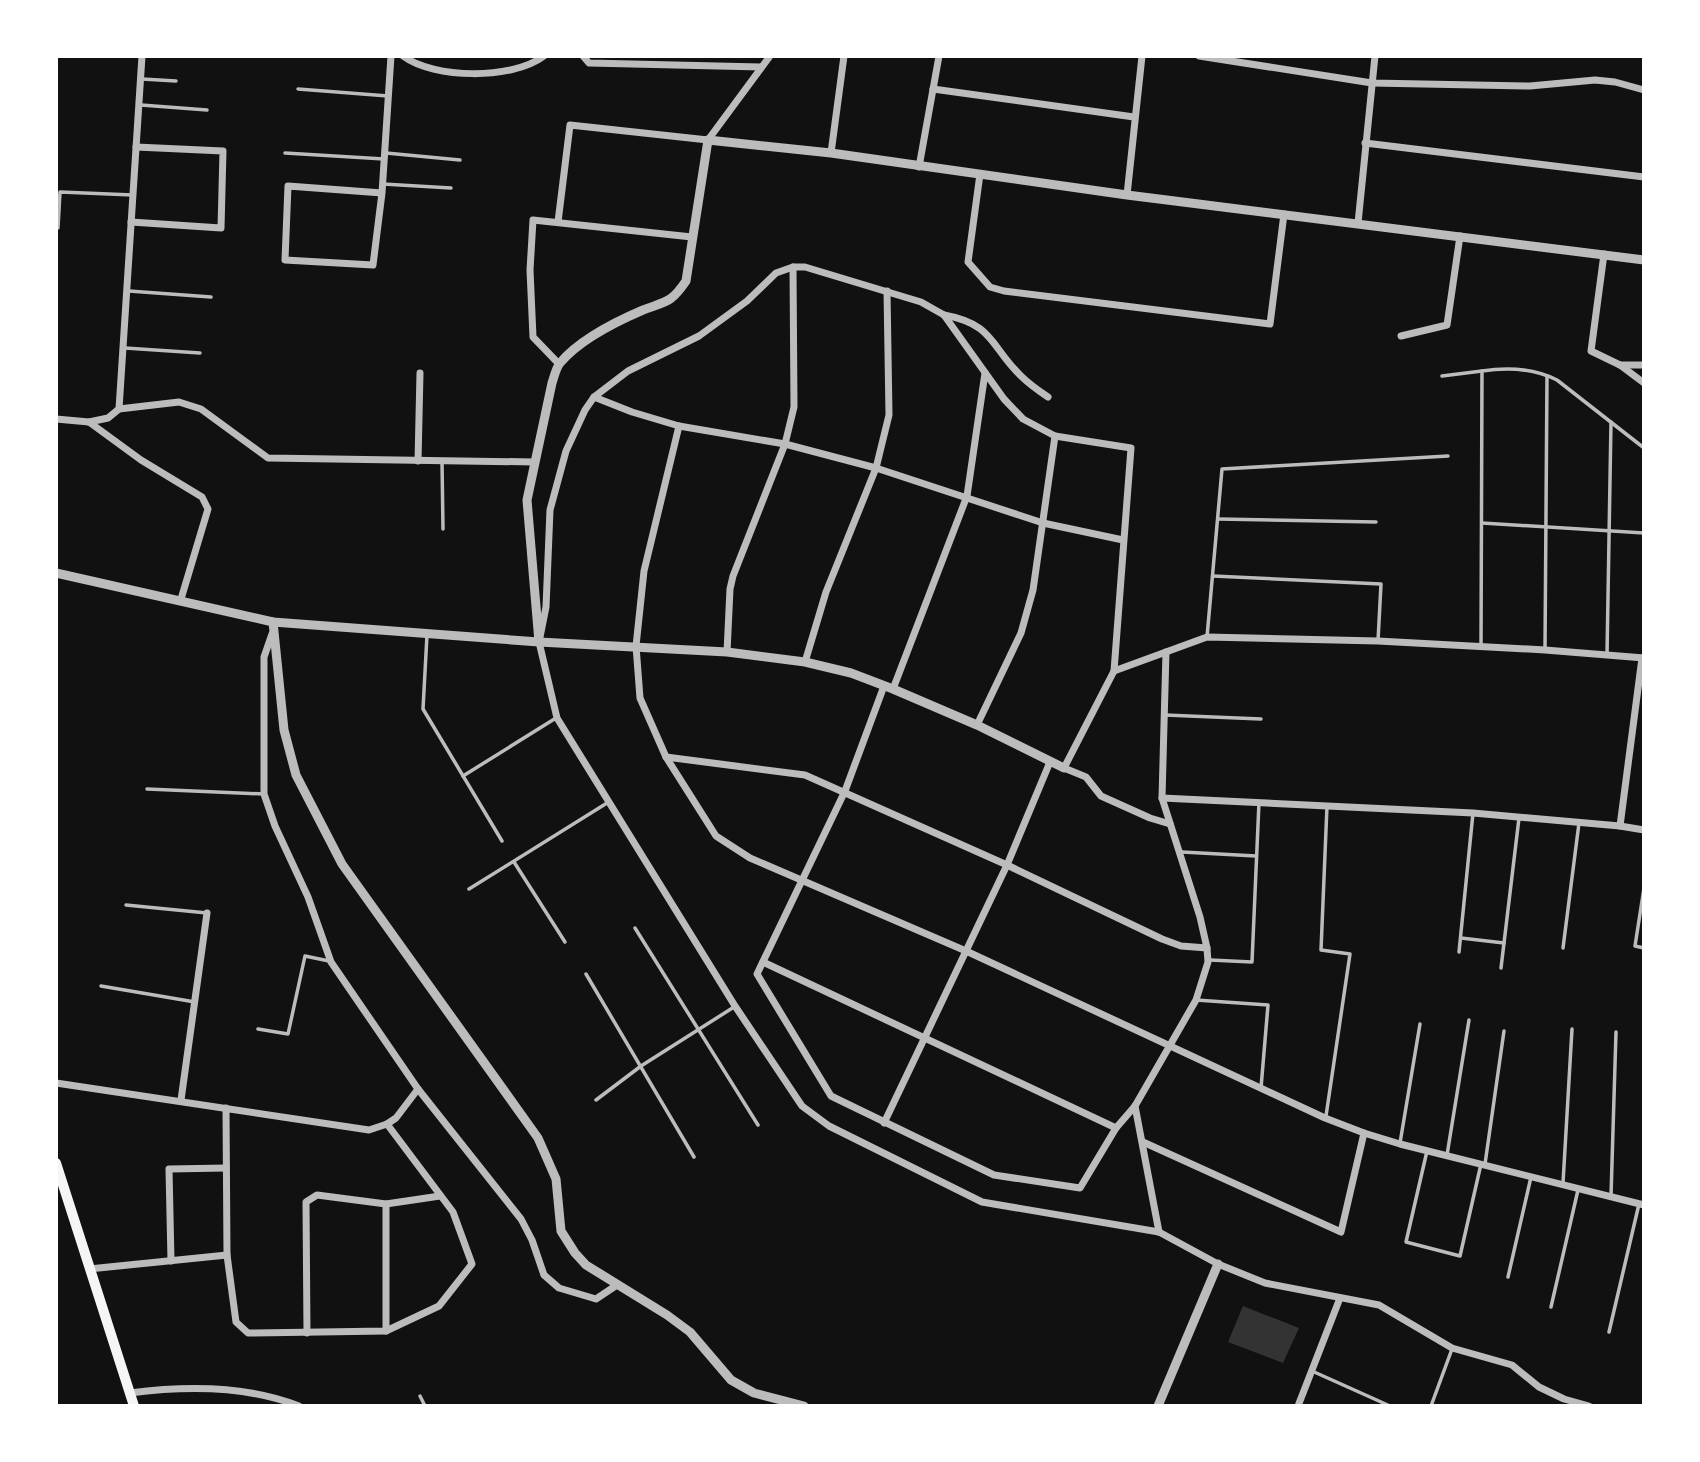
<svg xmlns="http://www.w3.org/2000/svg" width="1700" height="1462" font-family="Inter,sans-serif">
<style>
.water{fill:#333}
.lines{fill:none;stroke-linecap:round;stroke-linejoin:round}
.service{stroke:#bcbcbc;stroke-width:3.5}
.minor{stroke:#bcbcbc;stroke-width:7}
.tertiary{stroke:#bcbcbc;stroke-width:9}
.primary{stroke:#f5f5f5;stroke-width:10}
</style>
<rect width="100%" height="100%" fill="#111"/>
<path class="water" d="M 1243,1306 L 1299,1328 L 1283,1363 L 1228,1342 Z"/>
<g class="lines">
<g class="service">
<path d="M 142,79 L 176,81"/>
<path d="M 298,89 L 388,96"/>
<path d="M 141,105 L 207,110"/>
<path d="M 285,153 L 384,159"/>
<path d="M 386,153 L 460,160"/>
<path d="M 383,184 L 451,188"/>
<path d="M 58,228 L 60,192 L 133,195"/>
<path d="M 129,291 L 211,297"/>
<path d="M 125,348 L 200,353"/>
<path d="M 1442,376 L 1482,371"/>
<path d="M 442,461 L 443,529"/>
<path d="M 1218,519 L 1376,522"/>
<path d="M 1482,523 L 1644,533"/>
<path d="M 1213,576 L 1381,584 L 1378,641"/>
<path d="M 427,635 L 423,709 L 502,841"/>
<path d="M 1207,637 L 1222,469 L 1448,456"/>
<path d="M 1481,646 L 1482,371 C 1508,367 1533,368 1557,380 L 1644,448"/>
<path d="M 1545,650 L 1547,376"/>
<path d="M 1607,655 L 1611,422"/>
<path d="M 1165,715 L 1261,719"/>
<path d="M 463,776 L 556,718"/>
<path d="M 147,789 L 264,794"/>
<path d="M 1182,852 L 1256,856"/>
<path d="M 514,862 L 565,942"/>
<path d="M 1644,888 L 1635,946 L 1644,948"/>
<path d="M 469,889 L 607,803"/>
<path d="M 126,905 L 207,913"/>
<path d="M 635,928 L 758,1125"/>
<path d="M 1461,938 L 1504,943"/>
<path d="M 1563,948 L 1579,823"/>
<path d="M 1459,952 L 1473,813"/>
<path d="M 1210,960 L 1252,962 L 1259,802"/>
<path d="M 1501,968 L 1519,818"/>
<path d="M 586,974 L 694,1157"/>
<path d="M 101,986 L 195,1002"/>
<path d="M 1196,1000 L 1268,1005 L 1261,1088"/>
<path d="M 258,1029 L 288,1034 L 305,956 L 329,961"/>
<path d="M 596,1100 L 641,1066 L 734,1007"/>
<path d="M 1326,1116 L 1350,954 L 1321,950 L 1327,806"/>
<path d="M 1400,1143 L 1420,1024"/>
<path d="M 1427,1151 L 1406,1242 L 1460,1256 L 1481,1164"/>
<path d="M 1447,1155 L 1469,1020"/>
<path d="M 1485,1164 L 1504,1031"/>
<path d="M 1563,1183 L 1572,1029"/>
<path d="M 1611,1196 L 1616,1032"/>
<path d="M 1508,1277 L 1531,1177"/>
<path d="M 1551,1307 L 1578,1190"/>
<path d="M 1609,1332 L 1639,1204"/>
<path d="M 1312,1371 L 1390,1406"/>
<path d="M 420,1396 L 425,1406"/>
<path d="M 1431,1406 L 1452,1349"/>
</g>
<g class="minor">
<path d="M 403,56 C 434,79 512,80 544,56"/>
<path d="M 583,56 L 589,63 L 761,67"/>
<path d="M 1199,56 L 1372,83 L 1530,86 L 1595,80 L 1615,82 L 1644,90"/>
<path d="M 933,89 L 1134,117"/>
<path d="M 1365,143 L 1644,177"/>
<path d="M 831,153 L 844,56"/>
<path d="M 919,167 L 939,56"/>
<path d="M 980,174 L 968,262 L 990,287 L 1004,291 L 1270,324 L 1284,214"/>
<path d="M 382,193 L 288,186 L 285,260 L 373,265 L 382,193 L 391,56"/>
<path d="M 1127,195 L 1142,56"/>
<path d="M 131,222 L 221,228 L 223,151 L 136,147"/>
<path d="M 558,222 L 570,125 L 708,140 L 770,56"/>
<path d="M 1358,223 L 1375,56"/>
<path d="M 1604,254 L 1591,351 L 1620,365 L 1644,383"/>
<path d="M 944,315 C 994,324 990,346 1021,376 C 1029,384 1039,391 1048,397"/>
<path d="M 1401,336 L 1447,325 L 1460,236"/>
<path d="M 559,364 L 533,337 L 530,270 L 533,220 L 692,237"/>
<path d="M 1620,365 L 1644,365"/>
<path d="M 594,397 L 632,412 L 679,426 L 785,444 L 876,468 L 1043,523 L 1123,540"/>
<path d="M 119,409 L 142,56"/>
<path d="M 56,419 L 89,422 L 141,460 L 202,497 L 208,509 L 181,599"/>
<path d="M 89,422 L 108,418 L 119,409 L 179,402 L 201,409 L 268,458 L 534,462"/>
<path d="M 679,426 L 644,571 L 636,646 L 640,698 L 666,757 L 716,836 L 750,858 L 966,951 L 1325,1118 L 1364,1133 L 1400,1144 L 1644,1205"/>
<path d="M 418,461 L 420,373"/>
<path d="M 272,634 L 264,657 L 264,794 L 275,826 L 308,897 L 331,962 L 418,1089 L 521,1219 L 532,1240 L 544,1275 L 559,1288 L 596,1299 L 617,1285"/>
<path d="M 727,652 L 730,589 L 733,576 L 785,444 L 794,407 L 793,267"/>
<path d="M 805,662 L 826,592 L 876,468 L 889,415 L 887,291"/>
<path d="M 1114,671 L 1131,448 L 1055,436 L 1023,419 L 1004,399 L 944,315 L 921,302 L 805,267 L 793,267 L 776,273 L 747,301 L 699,336 L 628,371 L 594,397 L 585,410 L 566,451 L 550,510 L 546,607 L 539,642 L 557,718 L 735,1006 L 802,1106 L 829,1126 L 982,1202 L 1159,1232 L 1218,1264 L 1265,1283 L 1379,1305 L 1452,1348 L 1512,1365 L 1539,1387 L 1564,1399 L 1589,1406"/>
<path d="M 884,686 L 845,791 L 757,974 L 831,1096 L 994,1175 L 1080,1188 L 1116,1128 L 1135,1106 L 1196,1000 L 1208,962 L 1207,948 L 1200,917 L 1162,798 L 1166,652"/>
<path d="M 893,689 L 967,496 L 985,373"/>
<path d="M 977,725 L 1021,633 L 1033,590 L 1055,436"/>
<path d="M 666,757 L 805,775 L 1007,865 L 1162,939 L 1181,946 L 1207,948"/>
<path d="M 1162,798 L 1473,813 L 1620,826 L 1644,830"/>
<path d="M 1170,824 L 1150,818 L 1101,796 L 1086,777 L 1064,768 L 1114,671 L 1207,637 L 1378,641 L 1545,650 L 1644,658"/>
<path d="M 1620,826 L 1642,658"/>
<path d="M 763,962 L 1116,1128"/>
<path d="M 56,1083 L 369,1130 L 387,1124 L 453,1212 L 472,1264 L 439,1306 L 386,1331 L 248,1333 L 236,1322 L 227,1255 L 226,1108"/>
<path d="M 181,1100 L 207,913"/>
<path d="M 1135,1106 L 1159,1232"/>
<path d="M 884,1123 L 1007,865 L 1050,762"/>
<path d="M 387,1124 L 396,1118 L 418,1089"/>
<path d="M 1143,1142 L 1341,1232 L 1364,1133"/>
<path d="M 386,1204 L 386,1331"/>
<path d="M 171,1261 L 169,1169 L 226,1168"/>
<path d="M 89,1269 L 227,1255"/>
<path d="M 307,1333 L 306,1202 L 317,1195 L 386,1204 L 440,1196"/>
<path d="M 130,1393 C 185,1386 246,1385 299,1406"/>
<path d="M 1298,1406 L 1340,1298"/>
</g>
<g class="tertiary">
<path d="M 56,573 L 273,622 L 539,642 L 727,652 L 805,662 L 851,673 L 893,689 L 977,725 L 1064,768"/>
<path d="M 273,622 L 284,730 L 296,775 L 342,864 L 538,1138 L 556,1179 L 561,1231 L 575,1253 L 586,1265 L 667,1315 L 690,1332 L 731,1380 L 754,1393 L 804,1406"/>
<path d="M 539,642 L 527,500 L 552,383 C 554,377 556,368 560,363 C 580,339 615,322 643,310 C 667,301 671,303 686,281 L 708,140 L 831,153 L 1127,195 L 1644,260"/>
<path d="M 1158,1406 L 1218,1264"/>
</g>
<path class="primary" d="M 56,1163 L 134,1406"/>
</g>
<rect width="1700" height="1462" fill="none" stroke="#ffffff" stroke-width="116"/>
</svg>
